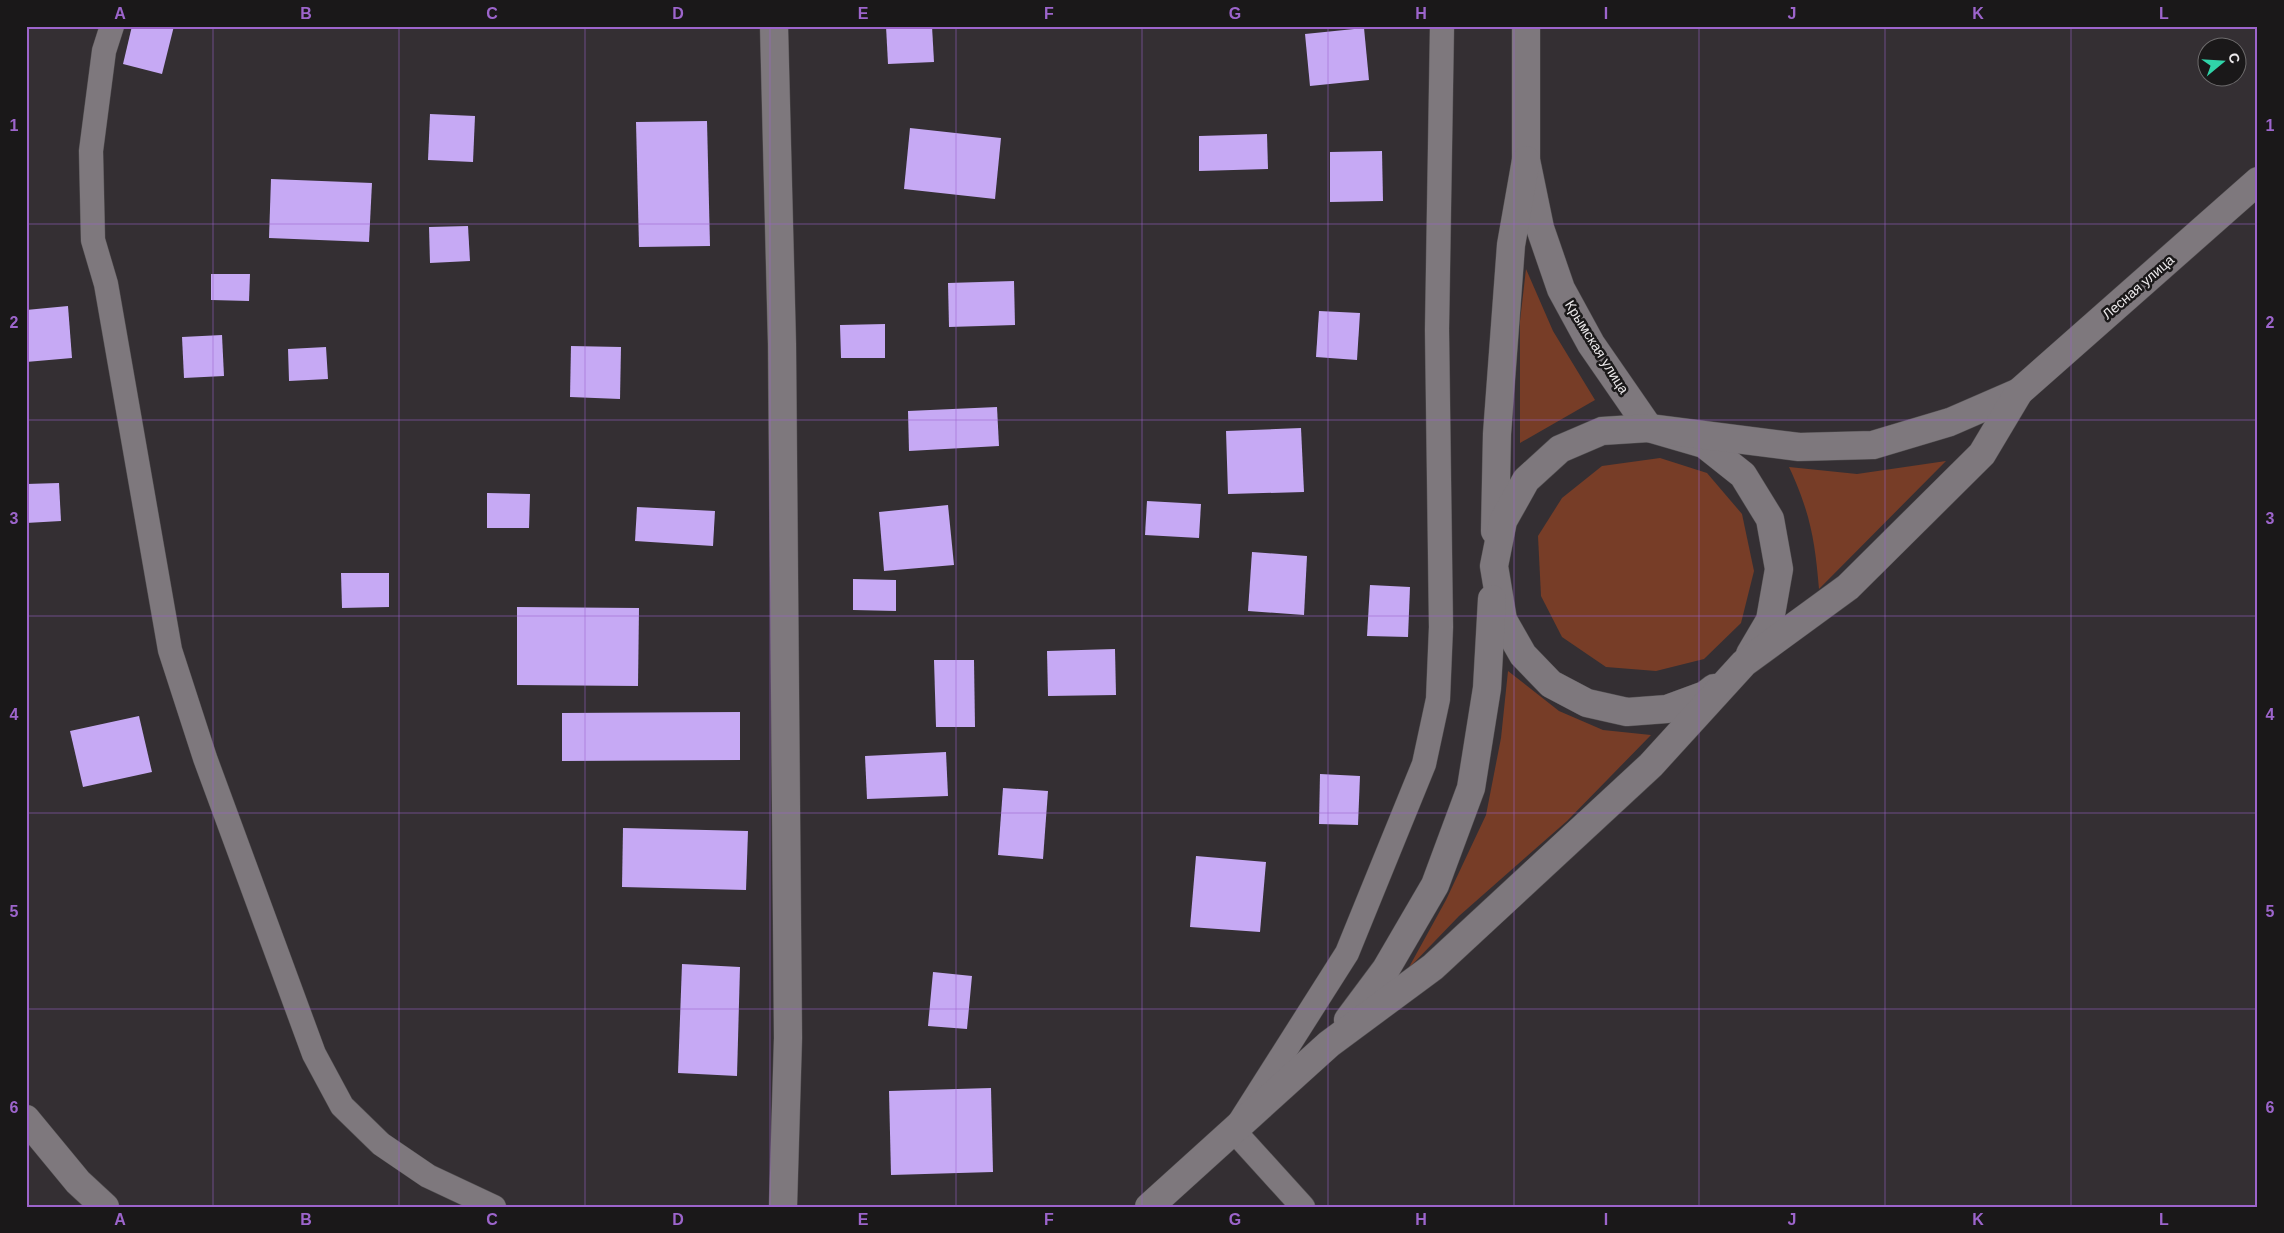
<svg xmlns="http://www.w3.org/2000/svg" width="2284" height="1233" font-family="Arial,sans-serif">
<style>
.green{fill:#773d27}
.building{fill:#c6a9f4}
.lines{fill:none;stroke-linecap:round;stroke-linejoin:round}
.lane-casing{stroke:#514e50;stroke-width:25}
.street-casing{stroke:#514e50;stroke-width:29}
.secondary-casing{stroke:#514e50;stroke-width:29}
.lane{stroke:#7e787d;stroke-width:24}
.street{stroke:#7e787d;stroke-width:28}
.secondary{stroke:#7e787d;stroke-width:28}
.grid{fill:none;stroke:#9d65cc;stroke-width:1;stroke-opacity:0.55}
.labels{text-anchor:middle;stroke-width:5;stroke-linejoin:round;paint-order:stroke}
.street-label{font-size:14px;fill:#ece9eb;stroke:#1a1819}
.neatline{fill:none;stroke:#9d65cc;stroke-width:2}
.grid-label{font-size:16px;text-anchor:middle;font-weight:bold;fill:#9d65cc}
</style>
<rect width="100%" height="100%" fill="#342f33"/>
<g class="green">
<path d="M 1526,269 L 1553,331 L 1595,400 L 1520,443 L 1520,321 Z"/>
<path d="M 1660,458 L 1707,473 L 1742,514 L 1754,571 L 1741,623 L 1704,659 L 1656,671 L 1606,667 L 1562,637 L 1541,596 L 1538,536 L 1562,498 L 1602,466 Z"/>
<path d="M 1946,461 L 1819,589 C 1815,540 1810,512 1789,467 L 1857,474 Z"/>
<path d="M 1508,671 L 1559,711 L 1603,730 L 1651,735 L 1567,821 L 1459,916 L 1408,969 L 1446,900 L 1486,815 L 1501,738 Z"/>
</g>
<g class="building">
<path d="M 132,26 L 174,26 L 162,74 L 123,64 Z"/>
<path d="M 886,26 L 932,26 L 934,62 L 888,64 Z"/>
<path d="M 1364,28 L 1369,80 L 1310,86 L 1305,34 Z"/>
<path d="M 430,114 L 475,116 L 473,162 L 428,160 Z"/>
<path d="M 707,121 L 710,246 L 639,247 L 636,122 Z"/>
<path d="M 910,128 L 1001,138 L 995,199 L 904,189 Z"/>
<path d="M 1267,134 L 1268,169 L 1199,171 L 1199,136 Z"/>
<path d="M 1382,151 L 1383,201 L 1330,202 L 1330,152 Z"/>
<path d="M 271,179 L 372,183 L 369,242 L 269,238 Z"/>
<path d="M 468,226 L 470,261 L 430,263 L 429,227 Z"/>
<path d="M 211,274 L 250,274 L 249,301 L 211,300 Z"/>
<path d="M 1014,281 L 1015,325 L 949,327 L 948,283 Z"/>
<path d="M 68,306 L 72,358 L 26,362 L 26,310 Z"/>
<path d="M 1319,311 L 1360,313 L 1357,360 L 1316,357 Z"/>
<path d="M 885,324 L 885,358 L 841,358 L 840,325 Z"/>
<path d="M 222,335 L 224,376 L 184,378 L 182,337 Z"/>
<path d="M 571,346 L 621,347 L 620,399 L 570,397 Z"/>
<path d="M 326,347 L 328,379 L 289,381 L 288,349 Z"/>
<path d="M 997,407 L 999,446 L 909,451 L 908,411 Z"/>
<path d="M 1301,428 L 1304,492 L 1228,494 L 1226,431 Z"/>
<path d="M 59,483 L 61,521 L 26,523 L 26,484 Z"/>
<path d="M 487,493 L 530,494 L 529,528 L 487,528 Z"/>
<path d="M 1147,501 L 1201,504 L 1199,538 L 1145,535 Z"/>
<path d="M 948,505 L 954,565 L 884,571 L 879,512 Z"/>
<path d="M 637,507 L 715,511 L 713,546 L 635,541 Z"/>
<path d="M 1252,552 L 1307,556 L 1304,615 L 1248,611 Z"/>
<path d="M 341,573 L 389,573 L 389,607 L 342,608 Z"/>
<path d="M 853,579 L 896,580 L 896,611 L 853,610 Z"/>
<path d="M 1370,585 L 1410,587 L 1408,637 L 1367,636 Z"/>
<path d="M 517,607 L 639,608 L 638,686 L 517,685 Z"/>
<path d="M 1115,649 L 1116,695 L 1048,696 L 1047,651 Z"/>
<path d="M 934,660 L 974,660 L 975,727 L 936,727 Z"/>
<path d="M 740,712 L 740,760 L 562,761 L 562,713 Z"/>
<path d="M 139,716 L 152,772 L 83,787 L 70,731 Z"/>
<path d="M 946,752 L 948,796 L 867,799 L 865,756 Z"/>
<path d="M 1320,774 L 1360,776 L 1358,825 L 1319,824 Z"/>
<path d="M 1003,788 L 1048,791 L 1043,859 L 998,855 Z"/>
<path d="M 623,828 L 748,831 L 746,890 L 622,887 Z"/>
<path d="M 1196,856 L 1266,862 L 1260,932 L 1190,927 Z"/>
<path d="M 682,964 L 740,967 L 737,1076 L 678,1073 Z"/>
<path d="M 933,972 L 972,976 L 967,1029 L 928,1026 Z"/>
<path d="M 991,1088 L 993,1172 L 891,1175 L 889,1091 Z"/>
</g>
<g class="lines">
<defs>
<g id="lane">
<path d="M 112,26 L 104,51 L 91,151 L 93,240 L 106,284 L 170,650 L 205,758 L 314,1054 L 342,1106 L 381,1144 L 428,1176 L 494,1207"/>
<path d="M 1303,1207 L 1234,1131 L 1347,953 L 1424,764 L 1438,699 L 1441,627 L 1437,330 L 1442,26"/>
</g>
<path id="street" d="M 774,26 L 782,344 L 788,1038 L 783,1207"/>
<g id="secondary">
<path d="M 1526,26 L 1526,160 L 1540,228 L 1561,289 L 1591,344 L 1649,428"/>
<path d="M 1649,428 L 1704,444 L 1743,475 L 1770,519 L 1779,569 L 1770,620 L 1750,654"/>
<path d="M 1495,531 L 1497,434 L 1511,245 L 1526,160"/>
<path d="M 1714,688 L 1705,695 L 1667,709 L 1627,712 L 1587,703 L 1551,684 L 1523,655 L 1503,620 L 1494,566 L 1503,521 L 1526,480 L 1560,449 L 1602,431 L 1649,428 L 1799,447 L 1873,445 L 1950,422 L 2019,392"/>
<path d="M 1348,1020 L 1386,969 L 1435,885 L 1471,788 L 1487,688 L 1492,599"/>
<path d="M 26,1119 L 78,1182 L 105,1207"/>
<path d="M 1149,1207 L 1329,1044 L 1433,967 L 1651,765 L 1744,663 L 1848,587 L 1982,454 L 2019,392 L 2258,181"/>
</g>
</defs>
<use href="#lane" class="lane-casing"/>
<use href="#street" class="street-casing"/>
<use href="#secondary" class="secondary-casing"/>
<use href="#lane" class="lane"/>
<use href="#street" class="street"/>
<use href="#secondary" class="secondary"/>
</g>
<path class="grid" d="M 213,26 L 213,1207M 399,26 L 399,1207M 585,26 L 585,1207M 770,26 L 770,1207M 956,26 L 956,1207M 1142,26 L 1142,1207M 1328,26 L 1328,1207M 1514,26 L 1514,1207M 1699,26 L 1699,1207M 1885,26 L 1885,1207M 2071,26 L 2071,1207M 26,224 L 2258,224M 26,420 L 2258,420M 26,616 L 2258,616M 26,813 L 2258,813M 26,1009 L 2258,1009"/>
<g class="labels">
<g class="street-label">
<text transform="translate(2138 287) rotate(-41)" y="5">Лесная улица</text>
<text transform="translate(1597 347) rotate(58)" y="5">Крымская улица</text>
</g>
</g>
<rect width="2284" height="1233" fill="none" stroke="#1a1819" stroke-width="55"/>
<g transform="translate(2222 62) rotate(72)"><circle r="24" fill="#1a1819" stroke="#6e6c6d"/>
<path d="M0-4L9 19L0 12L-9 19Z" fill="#30d4a9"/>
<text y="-8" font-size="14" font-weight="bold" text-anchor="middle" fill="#ece9eb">С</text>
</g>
<rect x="28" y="28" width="2228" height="1178" class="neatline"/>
<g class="grid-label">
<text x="120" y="19">A</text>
<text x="306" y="19">B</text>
<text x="492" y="19">C</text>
<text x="678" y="19">D</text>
<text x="863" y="19">E</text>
<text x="1049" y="19">F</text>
<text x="1235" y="19">G</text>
<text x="1421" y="19">H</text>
<text x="1606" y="19">I</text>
<text x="1792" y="19">J</text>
<text x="1978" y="19">K</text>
<text x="2164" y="19">L</text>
<text x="14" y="131">1</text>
<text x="2270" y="131">1</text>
<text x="14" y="328">2</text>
<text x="2270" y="328">2</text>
<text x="14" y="524">3</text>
<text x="2270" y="524">3</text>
<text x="14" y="720">4</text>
<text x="2270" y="720">4</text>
<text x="14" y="917">5</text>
<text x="2270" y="917">5</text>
<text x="14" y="1113">6</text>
<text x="2270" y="1113">6</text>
<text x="120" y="1225">A</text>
<text x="306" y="1225">B</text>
<text x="492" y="1225">C</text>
<text x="678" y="1225">D</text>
<text x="863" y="1225">E</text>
<text x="1049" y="1225">F</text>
<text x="1235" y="1225">G</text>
<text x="1421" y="1225">H</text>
<text x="1606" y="1225">I</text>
<text x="1792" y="1225">J</text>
<text x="1978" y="1225">K</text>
<text x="2164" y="1225">L</text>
</g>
</svg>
